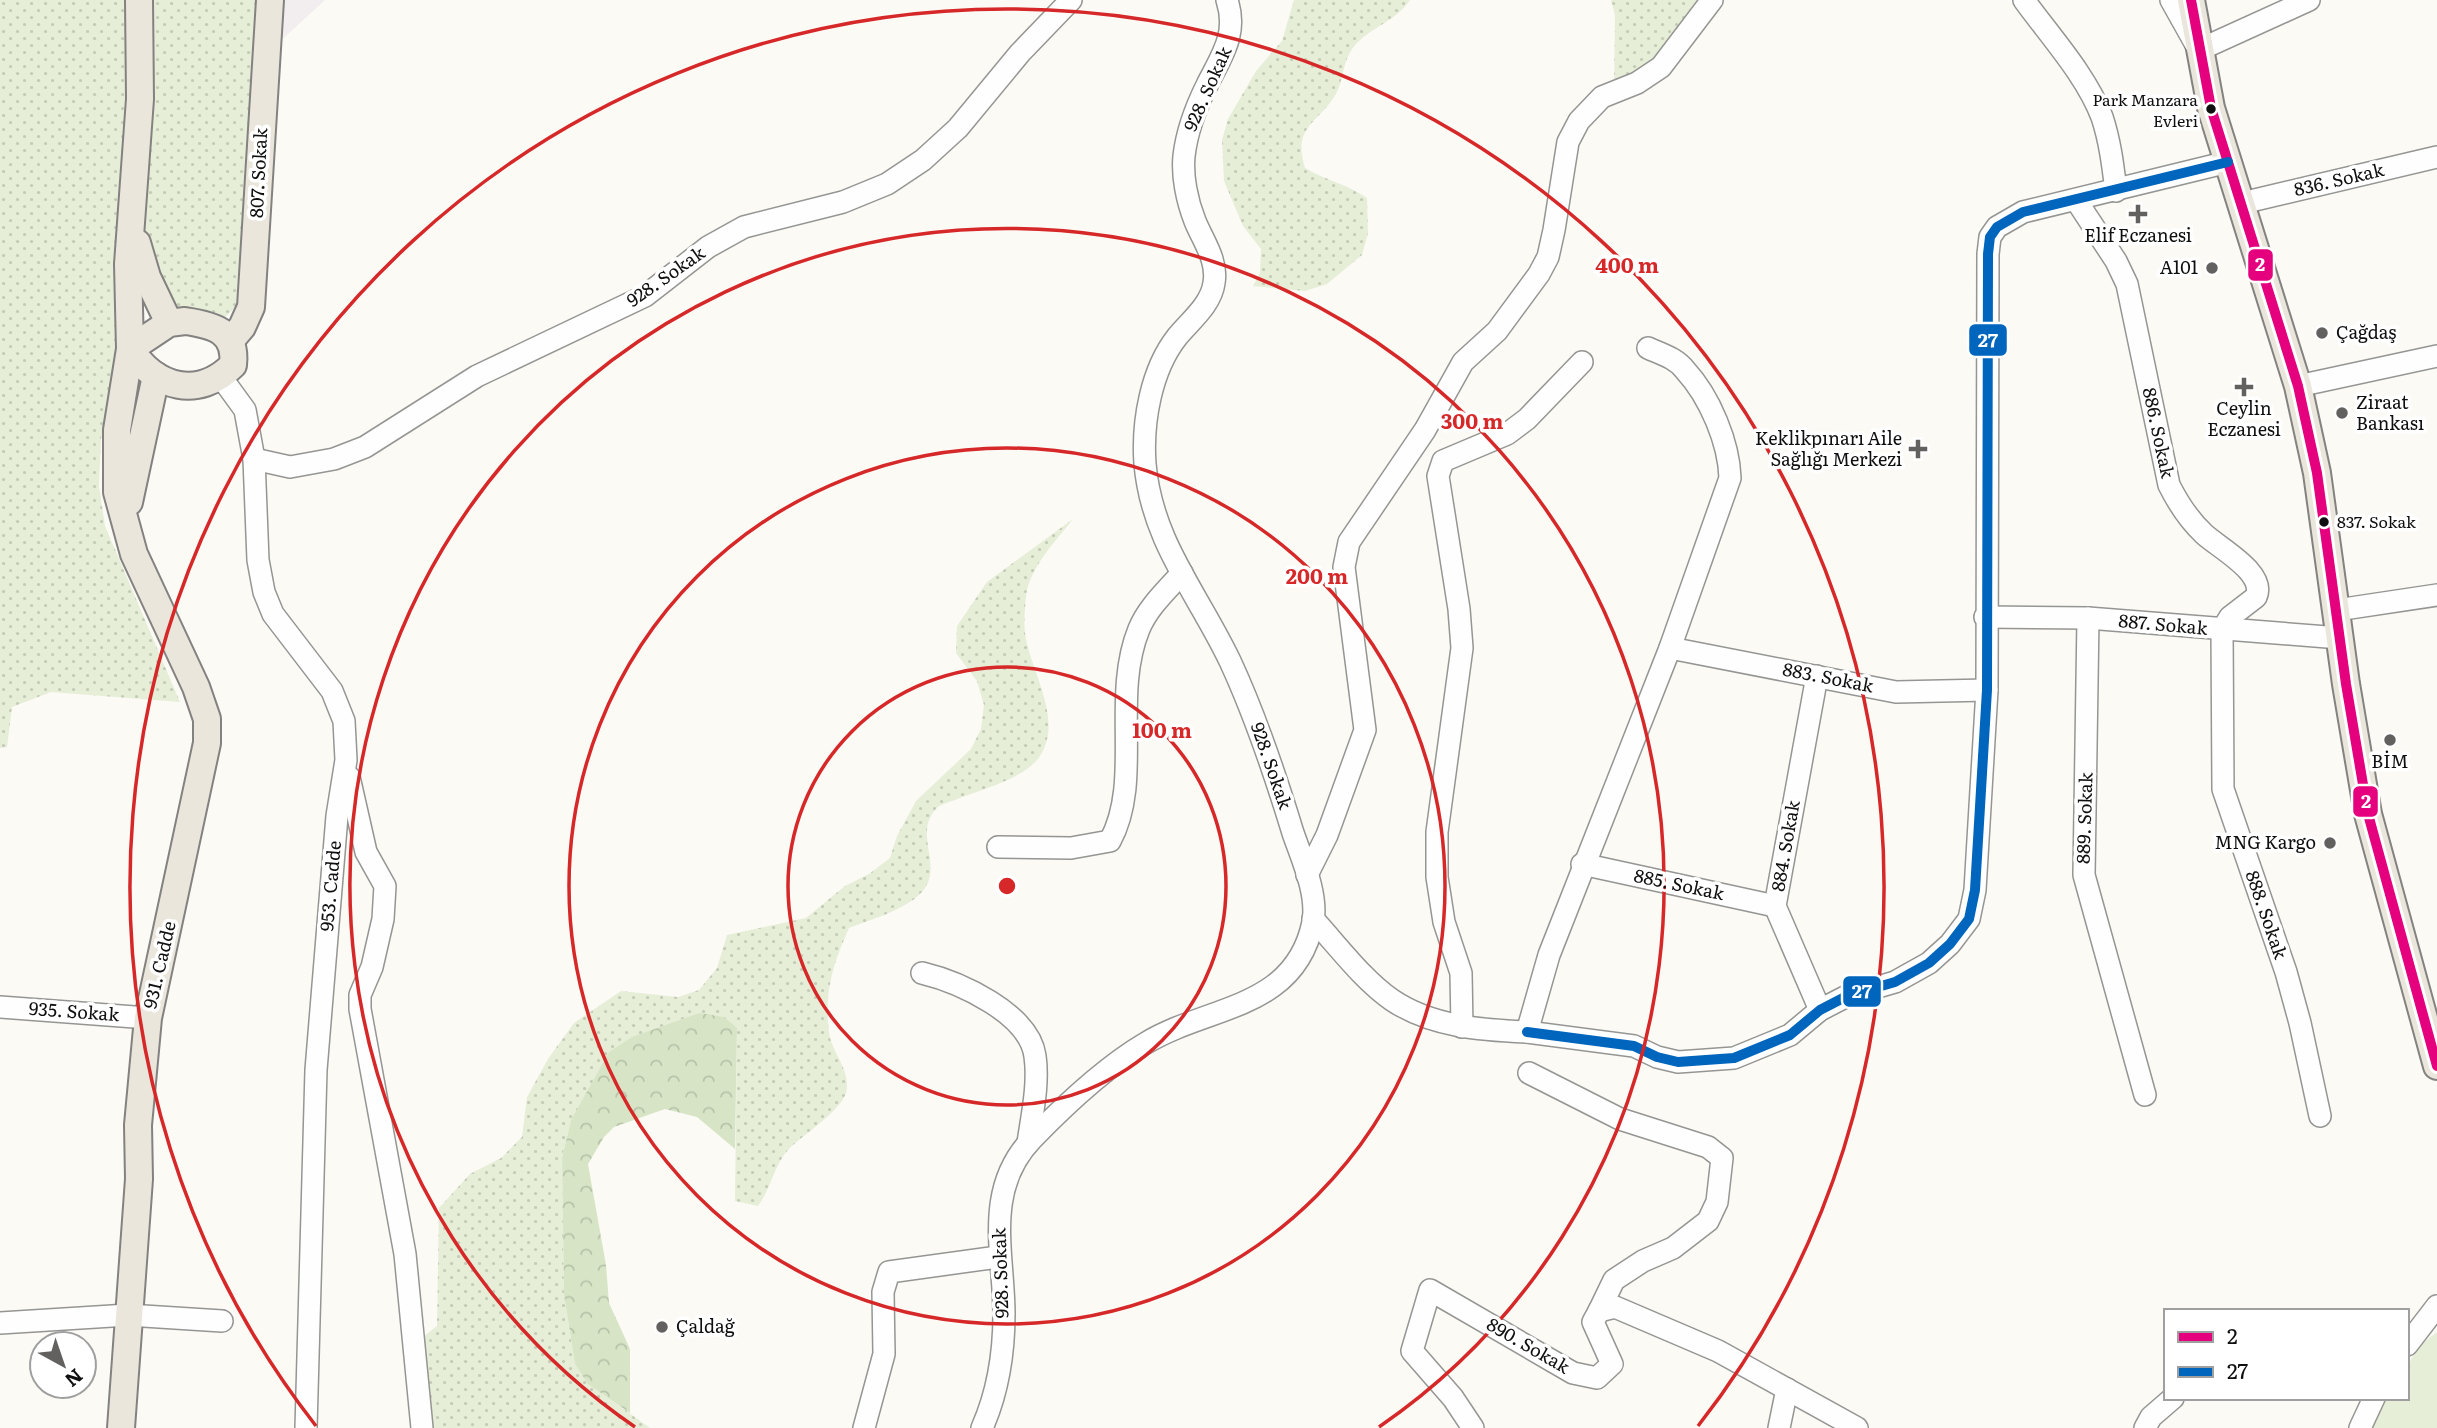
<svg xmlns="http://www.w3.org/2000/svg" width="2437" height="1428" font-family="Literata,serif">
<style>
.industrial{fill:#f2eef0}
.grass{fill:url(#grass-dots)}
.forest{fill:url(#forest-crowns)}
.park{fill:#e6eed7}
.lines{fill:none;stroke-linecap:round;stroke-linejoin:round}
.minor-casing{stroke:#959593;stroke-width:24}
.major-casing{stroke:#838280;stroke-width:30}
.minor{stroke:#fefefe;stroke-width:21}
.major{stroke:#eae6dc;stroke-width:26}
.bus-1-casing{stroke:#fff;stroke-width:16}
.bus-2-casing{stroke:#fff;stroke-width:16}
.bus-1{stroke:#e5007d;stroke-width:10}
.bus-2{stroke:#0065bd;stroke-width:10}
.ring{fill:none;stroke:#d62828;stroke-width:3.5}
.bus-dot{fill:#0f0f0f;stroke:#fff;stroke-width:2.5}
.poi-dot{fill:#626160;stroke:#fff;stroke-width:2.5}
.labels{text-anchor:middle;stroke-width:7;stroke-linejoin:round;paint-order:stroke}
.bus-label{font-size:16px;fill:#0f0f0f;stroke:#fff;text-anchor:end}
.street-label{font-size:18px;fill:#0f0f0f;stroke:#fff}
.poi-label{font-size:18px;fill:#0f0f0f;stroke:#fff}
.centre{fill:#d62828;stroke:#fff;stroke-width:3.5}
.ring-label{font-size:21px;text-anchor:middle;font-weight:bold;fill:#d62828;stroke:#fff;stroke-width:7;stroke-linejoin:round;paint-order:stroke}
.line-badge{stroke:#fff;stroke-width:2.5}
.badge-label{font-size:19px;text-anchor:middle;font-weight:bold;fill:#fff}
</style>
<defs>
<pattern id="grass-dots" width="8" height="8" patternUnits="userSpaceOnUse" patternTransform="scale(1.75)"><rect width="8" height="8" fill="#e6eed7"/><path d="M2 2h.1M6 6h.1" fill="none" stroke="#c4cbb7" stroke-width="1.8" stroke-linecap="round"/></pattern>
<pattern id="forest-crowns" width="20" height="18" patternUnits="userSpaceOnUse" patternTransform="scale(1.75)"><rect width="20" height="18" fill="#d7e5c6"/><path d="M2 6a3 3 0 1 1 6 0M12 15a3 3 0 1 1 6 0" fill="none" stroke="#b7c3a9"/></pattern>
</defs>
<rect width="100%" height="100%" fill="#fbfaf5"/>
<path class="industrial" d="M 270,0 L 325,0 L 265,55 Z"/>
<g class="grass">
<path d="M 0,0 L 128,0 L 118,352 L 101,439 L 99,486 L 105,526 L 180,702 L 51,692 L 12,707 L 7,747 L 0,748 Z"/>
<path d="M 139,0 L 270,0 L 240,302 L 216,327 L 169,323 L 131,222 Z"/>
<path d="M 1294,0 L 1410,0 C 1397,20 1372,27 1356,44 C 1342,59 1344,80 1336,94 C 1318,124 1292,126 1305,168 C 1327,181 1347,184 1367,198 L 1368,233 L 1362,255 L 1327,284 L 1305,291 L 1253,286 L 1260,273 L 1261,249 L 1243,226 L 1224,181 L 1222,140 L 1228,119 L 1256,71 L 1282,41 Z"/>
<path d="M 1611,0 L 1712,0 L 1682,40 L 1614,92 L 1615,15 Z"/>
<path d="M 1073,519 C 1055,542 1030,567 1026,596 C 1025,609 1023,626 1026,639 C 1033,675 1063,721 1040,756 C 1024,780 980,789 955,800 C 950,802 940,804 936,809 C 910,838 952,872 913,900 C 894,913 870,920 849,928 C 833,964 824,991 829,1032 C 831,1052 852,1071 846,1093 C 840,1112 802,1135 788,1150 C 774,1165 771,1189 758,1206 L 735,1201 L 737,1028 L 699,1013 L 673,1023 L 571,1120 L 562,1158 L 564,1295 L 575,1364 L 589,1384 L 650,1428 L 422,1428 L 414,1344 L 437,1326 L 439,1208 L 470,1174 L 501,1158 L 522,1137 L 527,1097 L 548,1059 L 574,1023 L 621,991 L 678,997 L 699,990 L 717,968 L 727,935 L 806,918 L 845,886 L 869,874 L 890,858 L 897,836 L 916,801 L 971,749 L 981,729 L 984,705 L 977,681 L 956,653 L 957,626 L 987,582 Z"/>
</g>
<path class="forest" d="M 699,1013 L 724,1017 L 737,1028 L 735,1149 L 697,1117 L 665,1109 L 614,1127 L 604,1137 L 588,1164 L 606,1265 L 609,1303 L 630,1349 L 630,1413 L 588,1384 L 575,1364 L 564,1295 L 562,1158 L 571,1120 L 609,1052 L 632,1037 Z"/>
<path class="park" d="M 2437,1332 L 2437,1428 L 2372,1428 L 2384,1398 L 2407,1398 C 2407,1363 2407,1354 2437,1332 Z"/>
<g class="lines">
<defs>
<g id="minor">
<path d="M 2024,0 C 2050,36 2086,75 2102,117 C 2110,141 2113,166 2116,191"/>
<path d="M 2171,0 L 2199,50 L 2309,0"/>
<path d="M 2076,200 L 2116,261 L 2127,284 L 2169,485 C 2178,503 2188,519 2204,534 C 2219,548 2267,573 2256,597 L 2230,617 L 2222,630 L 2223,789 L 2286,972 L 2300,1023 L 2320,1116"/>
<path d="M 2242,203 L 2437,157"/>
<path d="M 221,377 L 245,410 L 254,459 L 258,560 L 264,592 L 273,614 L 332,691 L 344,721 L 346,760 L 337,816 L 316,1070 L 306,1428"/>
<path d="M 2298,386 L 2437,356"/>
<path d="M 254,459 L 290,467 L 334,459 L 365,447 L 477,376 L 645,296 L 708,247 L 744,227 L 843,202 L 887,184 L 923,160 L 958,128 L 1020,53 L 1071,0"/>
<path d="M 2337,610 L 2437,595"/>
<path d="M 1985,617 L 2088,618 L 2340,638"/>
<path d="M 2088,618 L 2084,875 L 2145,1095"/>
<path d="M 1670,648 L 1896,692 L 1987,690"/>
<path d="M 1817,676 L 1775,906 L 1820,1010"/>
<path d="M 349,777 L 366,852 L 385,886 L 383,919 L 372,967 L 360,995 L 360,1009 L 405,1254 L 422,1428"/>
<path d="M 998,847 L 1071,848 L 1110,841 C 1143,781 1111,697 1139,629 C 1148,607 1167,590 1182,573"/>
<path d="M 1582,864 L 1775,906"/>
<path d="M 1307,875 L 1327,835 L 1365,730 L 1344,567 L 1349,542 L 1425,430 L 1463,362 L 1497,331 L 1539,274 L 1548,257 L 1554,230 L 1568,142 L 1579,121 L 1602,97 L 1637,83 L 1661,67 L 1712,0"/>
<path d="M 1313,919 C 1338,946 1363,980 1392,1000 C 1432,1027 1482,1030 1527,1032 L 1549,955 L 1670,648 L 1730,478 C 1729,443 1710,397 1685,370 C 1676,358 1661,354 1648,348"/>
<path d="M 922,973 C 959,982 1029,1013 1035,1056 C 1039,1084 1032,1115 1028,1143"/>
<path d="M 0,1007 L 148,1018"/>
<path d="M 1462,1027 L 1461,973 L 1444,922 L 1437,877 L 1437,832 L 1462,648 L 1459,609 L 1438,476 L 1443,461 L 1507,434 L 1527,419 L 1582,362"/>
<path d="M 1527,1032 L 1634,1046 L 1657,1057 L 1678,1062 L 1734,1058 L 1790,1035 L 1820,1010 L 1847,996 L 1895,982 L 1929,963 L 1950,944 L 1969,919 L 1975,890 L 1987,690 L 1988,254 L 1990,237 L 1997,227 L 2023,212 L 2228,162"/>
<path d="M 1529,1073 L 1620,1119 L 1708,1147 L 1722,1158 L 1717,1202 L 1708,1221 L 1673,1248 L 1643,1261 L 1614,1280 L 1599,1311"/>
<path d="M 0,1323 L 128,1315 L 222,1321"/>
<path d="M 2407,1345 L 2437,1306"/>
<path d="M 864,1428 L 884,1354 L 883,1292 L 889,1272 L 998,1257"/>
<path d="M 982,1428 C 998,1392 1004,1354 1004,1314 C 1004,1254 983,1190 1032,1139 C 1065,1105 1105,1067 1146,1043 C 1209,1005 1295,1010 1313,922 C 1318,894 1302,859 1293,833 C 1275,774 1256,717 1230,661 C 1197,592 1152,542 1145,464 C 1142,422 1151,370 1177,337 C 1190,321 1211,305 1214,283 C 1218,260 1203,241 1195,221 C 1187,201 1182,176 1184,156 C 1187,130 1196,107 1207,85 C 1222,55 1238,34 1227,0"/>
<path d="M 1473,1428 L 1453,1398 L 1412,1351 L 1430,1290 L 1573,1373 L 1597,1378 L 1612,1364 L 1593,1322 L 1599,1311 L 1615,1307 L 1718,1351 L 1857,1428"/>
<path d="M 1779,1428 L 1787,1389"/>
<path d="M 2145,1428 L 2151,1417 L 2173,1398"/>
<path d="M 2360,1428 L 2374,1398"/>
</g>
<g id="major">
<path d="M 2191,0 L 2211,108 L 2298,386 L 2317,473 L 2346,684 L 2368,814 L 2437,1066"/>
<path d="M 137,243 L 147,277 L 169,323"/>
<path d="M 185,321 C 213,325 237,331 233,365 C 198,400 156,388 130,349 L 169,323 Z"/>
<path d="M 230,341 L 242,327 L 251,307 L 270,0"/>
<path d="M 129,502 L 156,376"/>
<path d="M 121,1428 L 139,1179 L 138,1125 L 148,1018 L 207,743 L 207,719 L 196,687 L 134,554 L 117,492 L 117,430 L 130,349 L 128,264 L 140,99 L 139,0"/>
</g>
</defs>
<use href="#minor" class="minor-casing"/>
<use href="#major" class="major-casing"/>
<use href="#minor" class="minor"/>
<use href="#major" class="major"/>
<defs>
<path id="bus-1" d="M 2191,0 L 2211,108 L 2298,386 L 2317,473 L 2346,684 L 2368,814 L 2437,1066"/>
<path id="bus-2" d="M 1527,1032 L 1634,1046 L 1657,1057 L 1678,1062 L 1734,1058 L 1790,1035 L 1820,1010 L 1847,996 L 1895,982 L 1929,963 L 1950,944 L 1969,919 L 1975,890 L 1987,690 L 1988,254 L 1990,237 L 1997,227 L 2023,212 L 2228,162"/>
</defs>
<use href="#bus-1" class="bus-1-casing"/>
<use href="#bus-2" class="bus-2-casing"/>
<use href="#bus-1" class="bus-1"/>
<use href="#bus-2" class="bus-2"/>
</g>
<g class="ring">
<circle cx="1007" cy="886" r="219"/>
<circle cx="1007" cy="886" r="438"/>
<path d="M635 1427A657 657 0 1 1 1379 1427"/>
<path d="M316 1426A877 877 0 1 1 1698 1426"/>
</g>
<g class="bus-dot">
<circle cx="2211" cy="109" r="6"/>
<circle cx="2324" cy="522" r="6"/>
</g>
<g class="poi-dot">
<path d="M2134.5 203.5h7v7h7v7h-7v7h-7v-7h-7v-7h7z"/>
<circle cx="2212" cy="268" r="7"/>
<circle cx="2322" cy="333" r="7"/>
<path d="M2240.5 376.5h7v7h7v7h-7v7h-7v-7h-7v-7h7z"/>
<circle cx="2342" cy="413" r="7"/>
<path d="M1914.5 438.5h7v7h7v7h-7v7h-7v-7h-7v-7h7z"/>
<circle cx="2390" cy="740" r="7"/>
<circle cx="2330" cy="843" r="7"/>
<circle cx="662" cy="1327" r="7"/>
</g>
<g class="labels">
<g class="bus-label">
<text x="2198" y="106">Park Manzara<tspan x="2198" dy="21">Evleri</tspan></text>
<text x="2337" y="528" text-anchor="start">837. Sokak</text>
</g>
<g class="street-label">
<text transform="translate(1208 89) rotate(-66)" y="6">928. Sokak</text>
<text transform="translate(259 173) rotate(-87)" y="6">807. Sokak</text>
<text transform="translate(2339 180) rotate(-13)" y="6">836. Sokak</text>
<text transform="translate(666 277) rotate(-35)" y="6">928. Sokak</text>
<text transform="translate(2158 433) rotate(78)" y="6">886. Sokak</text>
<text transform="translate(2163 625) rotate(5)" y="6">887. Sokak</text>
<text transform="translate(1828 678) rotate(11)" y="6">883. Sokak</text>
<text transform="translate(1271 766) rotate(71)" y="6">928. Sokak</text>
<text transform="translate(2085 818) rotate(-88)" y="6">889. Sokak</text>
<text transform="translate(1786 846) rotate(-80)" y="6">884. Sokak</text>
<text transform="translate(1679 885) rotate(12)" y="6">885. Sokak</text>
<text transform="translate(331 886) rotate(-85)" y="6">953. Cadde</text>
<text transform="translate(2266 915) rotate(71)" y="6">888. Sokak</text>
<text transform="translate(160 965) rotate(-77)" y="6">931. Cadde</text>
<text transform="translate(74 1012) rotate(4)" y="6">935. Sokak</text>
<text transform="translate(1001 1273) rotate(-92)" y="6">928. Sokak</text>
<text transform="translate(1528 1346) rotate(30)" y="6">890. Sokak</text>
</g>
<g class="poi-label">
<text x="2138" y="242">Elif Eczanesi</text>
<text x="2198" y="274" text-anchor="end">A101</text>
<text x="2336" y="339" text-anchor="start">Çağdaş</text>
<text x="2356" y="409" text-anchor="start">Ziraat<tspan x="2356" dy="21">Bankası</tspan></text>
<text x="2244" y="415">Ceylin<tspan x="2244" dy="21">Eczanesi</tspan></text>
<text x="1902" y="445" text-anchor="end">Keklikpınarı Aile<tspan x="1902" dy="21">Sağlığı Merkezi</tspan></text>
<text x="2390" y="768">BİM</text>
<text x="2316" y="849" text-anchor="end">MNG Kargo</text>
<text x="676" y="1333" text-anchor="start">Çaldağ</text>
</g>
</g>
<circle cx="1007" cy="886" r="10" class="centre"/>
<g class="ring-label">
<text x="1627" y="273">400 m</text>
<text x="1472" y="429">300 m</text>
<text x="1317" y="584">200 m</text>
<text x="1162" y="738">100 m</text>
</g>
<g class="line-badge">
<rect x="2247" y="248" width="27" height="34" rx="7" fill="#e5007d"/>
<rect x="1968" y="323" width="40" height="34" rx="7" fill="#0065bd"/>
<rect x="2352" y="785" width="27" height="33" rx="7" fill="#e5007d"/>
<rect x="1842" y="975" width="40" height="33" rx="7" fill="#0065bd"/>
</g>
<g class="badge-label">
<text x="2260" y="271">2</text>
<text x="1988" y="347">27</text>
<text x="2366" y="808">2</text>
<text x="1862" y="998">27</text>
</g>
<rect x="2164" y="1309" width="245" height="91" fill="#ffffff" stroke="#9f9f9f" stroke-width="2"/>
<rect x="2178" y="1332" width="35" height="10" fill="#e5007d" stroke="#9f9f9f" stroke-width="2"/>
<text x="2227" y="1344" font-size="21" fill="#0f0f0f">2</text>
<rect x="2178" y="1367" width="35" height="10" fill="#0065bd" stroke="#9f9f9f" stroke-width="2"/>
<text x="2227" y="1379" font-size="21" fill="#0f0f0f">27</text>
<g transform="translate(63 1365) rotate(140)"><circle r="33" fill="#ffffff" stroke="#9f9f9f" stroke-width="2"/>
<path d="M0-5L12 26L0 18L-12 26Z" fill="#626160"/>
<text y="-10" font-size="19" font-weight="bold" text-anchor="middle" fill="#0f0f0f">N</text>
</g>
</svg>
